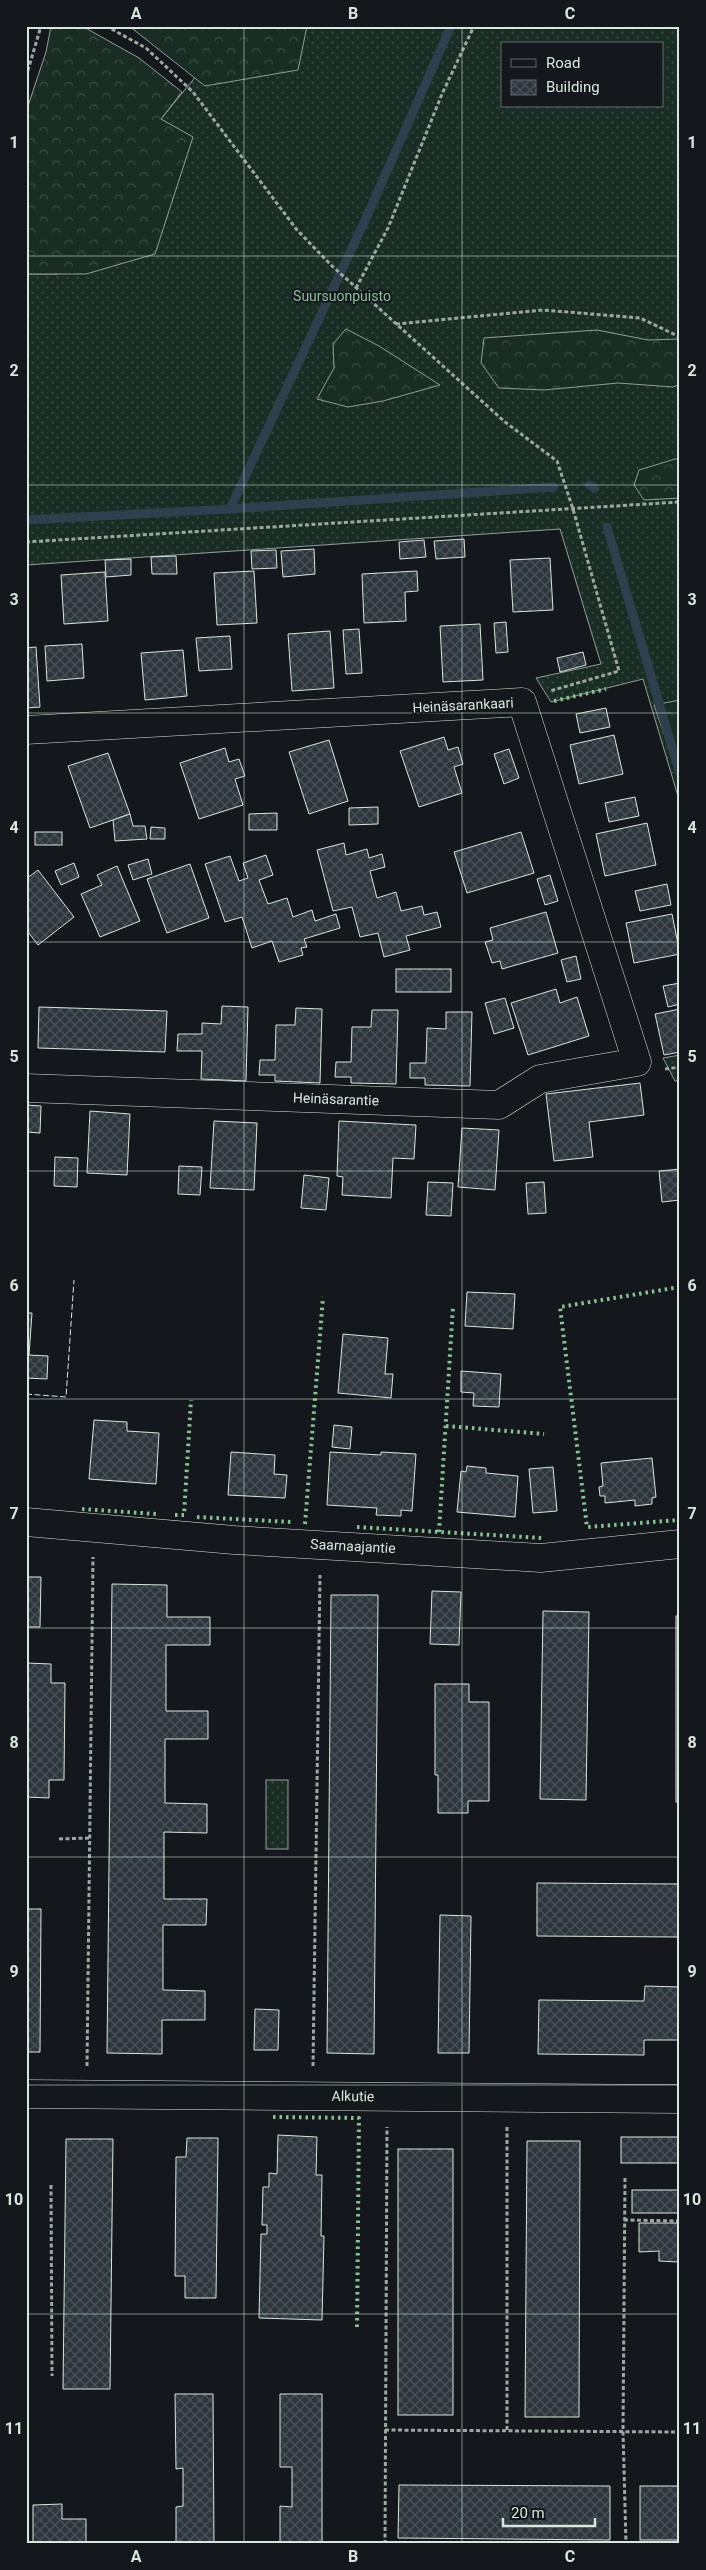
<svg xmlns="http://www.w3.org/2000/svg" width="706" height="2570" font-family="Roboto,sans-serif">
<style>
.grass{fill:url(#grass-dots);stroke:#939e99;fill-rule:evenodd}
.forest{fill:url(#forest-crowns);stroke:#939e99}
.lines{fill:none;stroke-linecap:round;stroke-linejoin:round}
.stream{stroke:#2f3f4d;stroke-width:9}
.building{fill:url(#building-cross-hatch);stroke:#d8e6dc}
.street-casing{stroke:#d8e6dc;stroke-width:29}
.path{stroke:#9da8a2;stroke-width:3;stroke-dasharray:4 2.5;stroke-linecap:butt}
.street{stroke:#14181c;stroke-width:28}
.hedge{stroke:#8ac095;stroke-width:4;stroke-dasharray:2.5 4;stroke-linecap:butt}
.fence{stroke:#d8e6dc;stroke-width:1;stroke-dasharray:6 2.5;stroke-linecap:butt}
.grid{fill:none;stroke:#d8e6dc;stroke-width:1;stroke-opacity:0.55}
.labels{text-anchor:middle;stroke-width:4;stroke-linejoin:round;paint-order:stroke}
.park-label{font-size:14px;fill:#8ac095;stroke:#14181c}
.street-label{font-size:14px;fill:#d8e6dc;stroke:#14181c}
.neatline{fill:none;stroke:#d8e6dc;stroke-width:2}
.grid-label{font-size:16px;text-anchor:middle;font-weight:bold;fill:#d8e6dc}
</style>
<defs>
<pattern id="grass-dots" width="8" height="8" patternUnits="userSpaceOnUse" patternTransform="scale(1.25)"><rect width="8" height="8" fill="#1a2d24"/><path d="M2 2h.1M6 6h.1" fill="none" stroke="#3b4b43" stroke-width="1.8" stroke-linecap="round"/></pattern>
<pattern id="forest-crowns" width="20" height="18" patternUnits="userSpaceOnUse" patternTransform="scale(1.25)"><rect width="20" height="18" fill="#1a2d24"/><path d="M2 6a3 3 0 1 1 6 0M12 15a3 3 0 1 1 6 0" fill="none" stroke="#3b4b43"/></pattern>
<pattern id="building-cross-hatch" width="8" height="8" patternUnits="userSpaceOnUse" patternTransform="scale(1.25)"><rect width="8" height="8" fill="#2c363c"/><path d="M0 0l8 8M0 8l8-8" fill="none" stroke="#4a5358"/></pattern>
</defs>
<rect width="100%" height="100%" fill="#14181c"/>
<g class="grass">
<path d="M 237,26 L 680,26 L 680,803 L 643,679 L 551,702 L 536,678 L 601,664 L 560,529 L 26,565 L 26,274 L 58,274 L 161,119 ZM 502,44 L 662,44 L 662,106 L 502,106 Z"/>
<path d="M 680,1055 L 680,1080 L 675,1081 L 663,1058 Z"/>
<rect x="266" y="1780" width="22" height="69"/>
</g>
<g class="forest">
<path d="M 51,26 L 82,26 L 139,58 L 182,92 L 161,119 L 193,137 L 155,254 L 86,274 L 26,274 L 26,112 L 46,52 Z"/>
<path d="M 129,26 L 307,26 L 298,70 L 205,86 Z"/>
<path d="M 346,329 L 379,346 L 440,385 L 383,401 L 348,407 L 317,399 L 334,368 L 333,344 Z"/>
<path d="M 597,330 L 648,340 L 680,339 L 680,384 L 673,387 L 618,383 L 544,390 L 499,388 L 481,363 L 484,338 Z"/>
<path d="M 675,459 L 680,459 L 680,498 L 644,500 L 634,485 L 639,470 Z"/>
<path d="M 680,700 L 680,780 L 654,705 Z"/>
</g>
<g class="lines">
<g class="stream">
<path d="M 589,485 L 595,488"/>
<path d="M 230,509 L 554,487"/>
<path d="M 26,520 L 230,509 L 368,214 L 451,26"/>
<path d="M 607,527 L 680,774"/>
</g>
</g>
<g class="building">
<path d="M 464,539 L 465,557 L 436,559 L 434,541 Z"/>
<path d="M 424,540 L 426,557 L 400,559 L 399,542 Z"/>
<path d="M 314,549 L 315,574 L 283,577 L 281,551 Z"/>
<path d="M 276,550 L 277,568 L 252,569 L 251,551 Z"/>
<path d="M 176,556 L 177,574 L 152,574 L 151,557 Z"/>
<path d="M 550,558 L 553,610 L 513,612 L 510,560 Z"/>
<path d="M 131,559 L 131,575 L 106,577 L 105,560 Z"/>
<path d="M 254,571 L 257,623 L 217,625 L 214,573 Z"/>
<path d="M 417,571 L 418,591 L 405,592 L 406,621 L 364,623 L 362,574 Z"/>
<path d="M 105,572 L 108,621 L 64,624 L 61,575 Z"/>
<path d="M 506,622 L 508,652 L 496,653 L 494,623 Z"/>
<path d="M 480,624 L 483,680 L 443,682 L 440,626 Z"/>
<path d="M 359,629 L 362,673 L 346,674 L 343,630 Z"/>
<path d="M 330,631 L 334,688 L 292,691 L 288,634 Z"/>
<path d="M 230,636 L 232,669 L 199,671 L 196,638 Z"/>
<path d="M 82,644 L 84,678 L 47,681 L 45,646 Z"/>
<path d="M 36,647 L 40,707 L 26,708 L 26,648 Z"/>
<path d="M 183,650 L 187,696 L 145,700 L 141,653 Z"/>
<path d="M 583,652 L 586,665 L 560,672 L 557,658 Z"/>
<path d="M 606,708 L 610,727 L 580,733 L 576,714 Z"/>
<path d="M 614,735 L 623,774 L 579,784 L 570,745 Z"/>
<path d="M 444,737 L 448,750 L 458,747 L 463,764 L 454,767 L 462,793 L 419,807 L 400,751 Z"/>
<path d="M 329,740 L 348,801 L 309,814 L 289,752 Z"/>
<path d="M 225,748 L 229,762 L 239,759 L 245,776 L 235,779 L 243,805 L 199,819 L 180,763 Z"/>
<path d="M 509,749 L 519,778 L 504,784 L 494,754 Z"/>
<path d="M 108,753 L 130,814 L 90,828 L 68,766 Z"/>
<path d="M 635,797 L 639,816 L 609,822 L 605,803 Z"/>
<path d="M 378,807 L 378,824 L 349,825 L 349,808 Z"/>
<path d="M 277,813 L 277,830 L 249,830 L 249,814 Z"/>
<path d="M 130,814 L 133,826 L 145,826 L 147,839 L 115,841 L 113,820 Z"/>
<path d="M 647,823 L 656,865 L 605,876 L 596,834 Z"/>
<path d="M 151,827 L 165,828 L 165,839 L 150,839 Z"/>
<rect x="35" y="832" width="27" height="13"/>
<path d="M 521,832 L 534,873 L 467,893 L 454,852 Z"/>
<path d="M 344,843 L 346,855 L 367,849 L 369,858 L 382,854 L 385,867 L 370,871 L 377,898 L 396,892 L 401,911 L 422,906 L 424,915 L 437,912 L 441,927 L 406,936 L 410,950 L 384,957 L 378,933 L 360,937 L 352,907 L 333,911 L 317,850 Z"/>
<path d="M 266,855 L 273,875 L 259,880 L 268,904 L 287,898 L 293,917 L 312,910 L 315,921 L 336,914 L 340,928 L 304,939 L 307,947 L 301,948 L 303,955 L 279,962 L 272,941 L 252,948 L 242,917 L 225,922 L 205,864 L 230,856 L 239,881 L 248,878 L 243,863 Z"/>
<path d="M 148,859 L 152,874 L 133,880 L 128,865 Z"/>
<path d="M 74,863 L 79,877 L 61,885 L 55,871 Z"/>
<path d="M 190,864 L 209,918 L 167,933 L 147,879 Z"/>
<path d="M 117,866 L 140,921 L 100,937 L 81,894 L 102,885 L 97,875 Z"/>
<path d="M 38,870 L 74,917 L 38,945 L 26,929 L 26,879 Z"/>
<path d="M 550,875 L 558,901 L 545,905 L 537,879 Z"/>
<path d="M 667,884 L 671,905 L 640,911 L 635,891 Z"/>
<path d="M 546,912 L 558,953 L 502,969 L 500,961 L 492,963 L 485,942 L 493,940 L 490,928 Z"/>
<path d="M 672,914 L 680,954 L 634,963 L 626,923 Z"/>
<path d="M 576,956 L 581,979 L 567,982 L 561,960 Z"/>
<rect x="396" y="969" width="55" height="23"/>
<path d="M 680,983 L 680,1004 L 668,1007 L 663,986 Z"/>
<path d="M 556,989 L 560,1003 L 577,997 L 589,1036 L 528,1055 L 511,1003 Z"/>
<path d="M 505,998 L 514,1028 L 494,1034 L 485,1003 Z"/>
<path d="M 222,1006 L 248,1007 L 246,1081 L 201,1079 L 202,1051 L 177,1051 L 178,1034 L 202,1034 L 202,1023 L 221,1024 Z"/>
<path d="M 39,1007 L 167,1011 L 165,1052 L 38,1048 Z"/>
<path d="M 296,1008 L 322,1009 L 320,1083 L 275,1081 L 275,1075 L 259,1075 L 260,1060 L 275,1060 L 276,1025 L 295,1025 Z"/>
<path d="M 680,1009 L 680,1052 L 664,1055 L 655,1014 Z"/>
<path d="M 372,1010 L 398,1010 L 396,1084 L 351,1083 L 351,1077 L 335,1077 L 336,1062 L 351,1062 L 352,1027 L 371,1027 Z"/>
<path d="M 446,1012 L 472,1012 L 470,1086 L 425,1085 L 425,1078 L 410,1078 L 410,1063 L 426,1063 L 427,1028 L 446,1029 Z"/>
<path d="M 640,1083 L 644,1115 L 589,1122 L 593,1157 L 554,1161 L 546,1094 Z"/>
<path d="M 26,1105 L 41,1106 L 40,1133 L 26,1132 Z"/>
<path d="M 90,1111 L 130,1114 L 127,1175 L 87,1173 Z"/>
<path d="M 214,1121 L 257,1123 L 254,1190 L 210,1188 Z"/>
<path d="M 339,1121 L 416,1125 L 414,1159 L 393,1158 L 391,1198 L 342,1195 L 343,1177 L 337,1176 Z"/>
<path d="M 462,1128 L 499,1130 L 495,1190 L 458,1187 Z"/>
<path d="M 55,1157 L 78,1158 L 77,1187 L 54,1186 Z"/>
<path d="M 179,1166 L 202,1167 L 200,1195 L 178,1194 Z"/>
<path d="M 680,1169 L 680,1200 L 662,1202 L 659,1171 Z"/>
<path d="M 304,1175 L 329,1178 L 326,1210 L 301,1208 Z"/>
<path d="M 428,1182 L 453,1183 L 451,1216 L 426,1215 Z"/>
<path d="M 544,1182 L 546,1213 L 528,1214 L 526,1183 Z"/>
<path d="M 467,1292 L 515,1294 L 513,1329 L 465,1326 Z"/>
<path d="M 26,1313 L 32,1313 L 29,1355 L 48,1356 L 47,1379 L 26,1378 Z"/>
<path d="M 343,1334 L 388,1338 L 385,1374 L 393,1374 L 391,1398 L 338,1393 Z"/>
<path d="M 461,1371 L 501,1374 L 499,1407 L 473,1406 L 474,1393 L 461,1392 Z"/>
<path d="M 94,1420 L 127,1422 L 127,1431 L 159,1433 L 156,1484 L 89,1479 Z"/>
<path d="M 334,1425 L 352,1427 L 350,1449 L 332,1447 Z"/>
<path d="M 231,1452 L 275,1455 L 274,1474 L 287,1475 L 285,1498 L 228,1495 Z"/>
<path d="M 330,1452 L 381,1455 L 381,1452 L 416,1454 L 412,1511 L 401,1510 L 401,1516 L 376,1515 L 377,1508 L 327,1505 Z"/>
<path d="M 652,1458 L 656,1497 L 652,1498 L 652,1504 L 635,1506 L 635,1500 L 605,1503 L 605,1496 L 600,1496 L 599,1487 L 603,1486 L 601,1463 Z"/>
<path d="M 467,1466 L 486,1468 L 486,1473 L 518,1476 L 515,1517 L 457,1512 L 461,1471 L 466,1472 Z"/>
<path d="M 553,1467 L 557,1511 L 533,1513 L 529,1469 Z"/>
<path d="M 26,1577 L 41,1577 L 40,1627 L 26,1627 Z"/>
<path d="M 112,1584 L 167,1585 L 167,1617 L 210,1617 L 210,1645 L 166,1645 L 166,1711 L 208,1711 L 208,1739 L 165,1739 L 165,1803 L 207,1804 L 207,1833 L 164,1832 L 164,1899 L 207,1899 L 206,1925 L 163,1925 L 163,1990 L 205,1991 L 205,2020 L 162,2020 L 162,2054 L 107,2053 Z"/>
<path d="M 432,1591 L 461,1592 L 459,1645 L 430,1644 Z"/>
<path d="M 331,1595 L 378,1595 L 374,2054 L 327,2053 Z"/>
<path d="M 543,1611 L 589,1612 L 586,1800 L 540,1799 Z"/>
<rect x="676" y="1616" width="4" height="186"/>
<path d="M 26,1663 L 51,1664 L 51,1683 L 65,1683 L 64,1780 L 49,1780 L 49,1798 L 26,1797 Z"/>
<path d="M 435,1684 L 469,1684 L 469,1702 L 489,1702 L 489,1801 L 468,1801 L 468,1813 L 438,1813 L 438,1775 L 435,1775 Z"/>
<path d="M 537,1883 L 680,1884 L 680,1937 L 537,1936 Z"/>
<path d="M 26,1909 L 41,1909 L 40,2052 L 26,2052 Z"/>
<path d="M 440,1915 L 471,1916 L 469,2053 L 438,2053 Z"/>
<path d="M 645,1986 L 680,1987 L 680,2040 L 644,2040 L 644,2055 L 538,2054 L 539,2000 L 644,2001 Z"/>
<path d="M 255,2009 L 279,2010 L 278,2050 L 254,2050 Z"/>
<path d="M 278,2135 L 317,2137 L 316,2175 L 322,2175 L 321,2236 L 324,2236 L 322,2320 L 259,2318 L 261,2234 L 267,2234 L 267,2225 L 262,2225 L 263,2187 L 269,2187 L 269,2173 L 277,2174 Z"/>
<rect x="621" y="2137" width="59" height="26"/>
<path d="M 187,2138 L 218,2138 L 216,2298 L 185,2298 L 185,2276 L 175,2276 L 176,2157 L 186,2157 Z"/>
<path d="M 66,2139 L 113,2139 L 110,2389 L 63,2389 Z"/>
<path d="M 527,2141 L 580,2141 L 579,2417 L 525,2417 Z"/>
<rect x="398" y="2149" width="55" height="266"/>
<rect x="632" y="2190" width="48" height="23"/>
<path d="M 639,2223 L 680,2223 L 678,2262 L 659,2261 L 659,2251 L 639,2252 Z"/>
<path d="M 175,2394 L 213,2394 L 214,2544 L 176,2544 L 176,2507 L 183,2506 L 183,2468 L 176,2469 Z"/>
<path d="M 280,2394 L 322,2394 L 322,2544 L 280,2544 L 280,2506 L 292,2507 L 292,2467 L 280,2467 Z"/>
<path d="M 399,2485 L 610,2486 L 610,2540 L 398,2538 Z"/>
<rect x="640" y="2486" width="40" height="54"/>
<path d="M 62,2504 L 62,2519 L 86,2519 L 86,2544 L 33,2544 L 33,2505 Z"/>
</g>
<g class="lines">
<defs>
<g id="street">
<path d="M 26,730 L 522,702 L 637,1062 L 540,1079 L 499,1105 L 26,1088"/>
<path d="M 26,1522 L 234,1540 L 541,1558 L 680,1544"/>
<path d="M 26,2094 L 680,2099"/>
</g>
</defs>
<use href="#street" class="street-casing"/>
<g class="path">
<path d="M 106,26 L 146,48 L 193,92 L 297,230 L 331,265 L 505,422 L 557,461 L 573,509 L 619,671 L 550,691"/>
<path d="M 26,77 L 41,26"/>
<path d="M 356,288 L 388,228 L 442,94 L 474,26"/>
<path d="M 396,324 L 543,310 L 640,318 L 680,337"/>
<path d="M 26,542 L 680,502"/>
<path d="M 665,1069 L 680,1067"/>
<path d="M 59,1839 L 90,1838"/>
<path d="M 87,2066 L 93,1557"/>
<path d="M 313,2066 L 320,1575"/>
<path d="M 507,2127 L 507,2431"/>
<path d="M 625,2178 L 623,2431 L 626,2544"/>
<path d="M 51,2185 L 52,2376"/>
<path d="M 624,2220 L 680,2221"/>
<path d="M 385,2430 L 680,2432"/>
<path d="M 385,2544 L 387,2127"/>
</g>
<use href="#street" class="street"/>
<g class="hedge">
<path d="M 554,701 L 606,689"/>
<path d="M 680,1287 L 560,1307 L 587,1527 L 680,1520"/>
<path d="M 446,1426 L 544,1434"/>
<path d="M 82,1509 L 156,1514"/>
<path d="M 175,1515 L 184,1515 L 191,1400"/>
<path d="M 197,1517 L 291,1522"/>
<path d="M 305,1524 L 323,1297"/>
<path d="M 357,1527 L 542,1538"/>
<path d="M 439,1532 L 453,1306"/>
<path d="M 273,2117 L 359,2118 L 357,2329"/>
</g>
<path class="fence" d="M 26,1394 L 66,1397 L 74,1280"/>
</g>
<path class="grid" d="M 244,26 L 244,2544M 462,26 L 462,2544M 26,256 L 680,256M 26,485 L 680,485M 26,713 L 680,713M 26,942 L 680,942M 26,1171 L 680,1171M 26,1399 L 680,1399M 26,1628 L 680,1628M 26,1857 L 680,1857M 26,2085 L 680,2085M 26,2314 L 680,2314"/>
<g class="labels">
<g class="park-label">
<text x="342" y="301">Suursuonpuisto</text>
</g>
<g class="street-label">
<text transform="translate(463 705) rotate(-3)" y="5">Heinäsarankaari</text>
<text transform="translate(336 1099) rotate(2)" y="5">Heinäsarantie</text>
<text transform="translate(353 1546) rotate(3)" y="5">Saarnaajantie</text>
<text transform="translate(353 2096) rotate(1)" y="5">Alkutie</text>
</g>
</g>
<rect width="706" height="2570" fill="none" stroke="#14181c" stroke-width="55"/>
<rect x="501" y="42" width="162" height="65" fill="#14181c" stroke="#626a69"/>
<rect x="511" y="59" width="25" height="8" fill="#14181c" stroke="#626a69"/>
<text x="546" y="68" font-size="15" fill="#d8e6dc">Road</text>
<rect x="511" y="80" width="25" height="15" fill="url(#building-cross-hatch)" stroke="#626a69"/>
<text x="546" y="92" font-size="15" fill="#d8e6dc">Building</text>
<path d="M503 2518v8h92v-8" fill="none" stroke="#d8e6dc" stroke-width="2.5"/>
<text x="511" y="2518" font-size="15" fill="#d8e6dc" stroke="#14181c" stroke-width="4" paint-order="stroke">20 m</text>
<rect x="28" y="28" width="650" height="2514" class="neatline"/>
<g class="grid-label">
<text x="136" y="19">A</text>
<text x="353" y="19">B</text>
<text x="570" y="19">C</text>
<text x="14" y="148">1</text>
<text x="692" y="148">1</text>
<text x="14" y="376">2</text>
<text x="692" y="376">2</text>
<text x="14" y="605">3</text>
<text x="692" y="605">3</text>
<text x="14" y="833">4</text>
<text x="692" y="833">4</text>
<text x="14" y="1062">5</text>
<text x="692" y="1062">5</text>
<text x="14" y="1291">6</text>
<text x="692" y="1291">6</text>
<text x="14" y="1519">7</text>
<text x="692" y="1519">7</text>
<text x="14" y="1748">8</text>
<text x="692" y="1748">8</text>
<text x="14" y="1977">9</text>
<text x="692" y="1977">9</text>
<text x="14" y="2205">10</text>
<text x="692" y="2205">10</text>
<text x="14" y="2434">11</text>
<text x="692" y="2434">11</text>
<text x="136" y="2562">A</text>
<text x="353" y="2562">B</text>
<text x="570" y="2562">C</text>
</g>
</svg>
